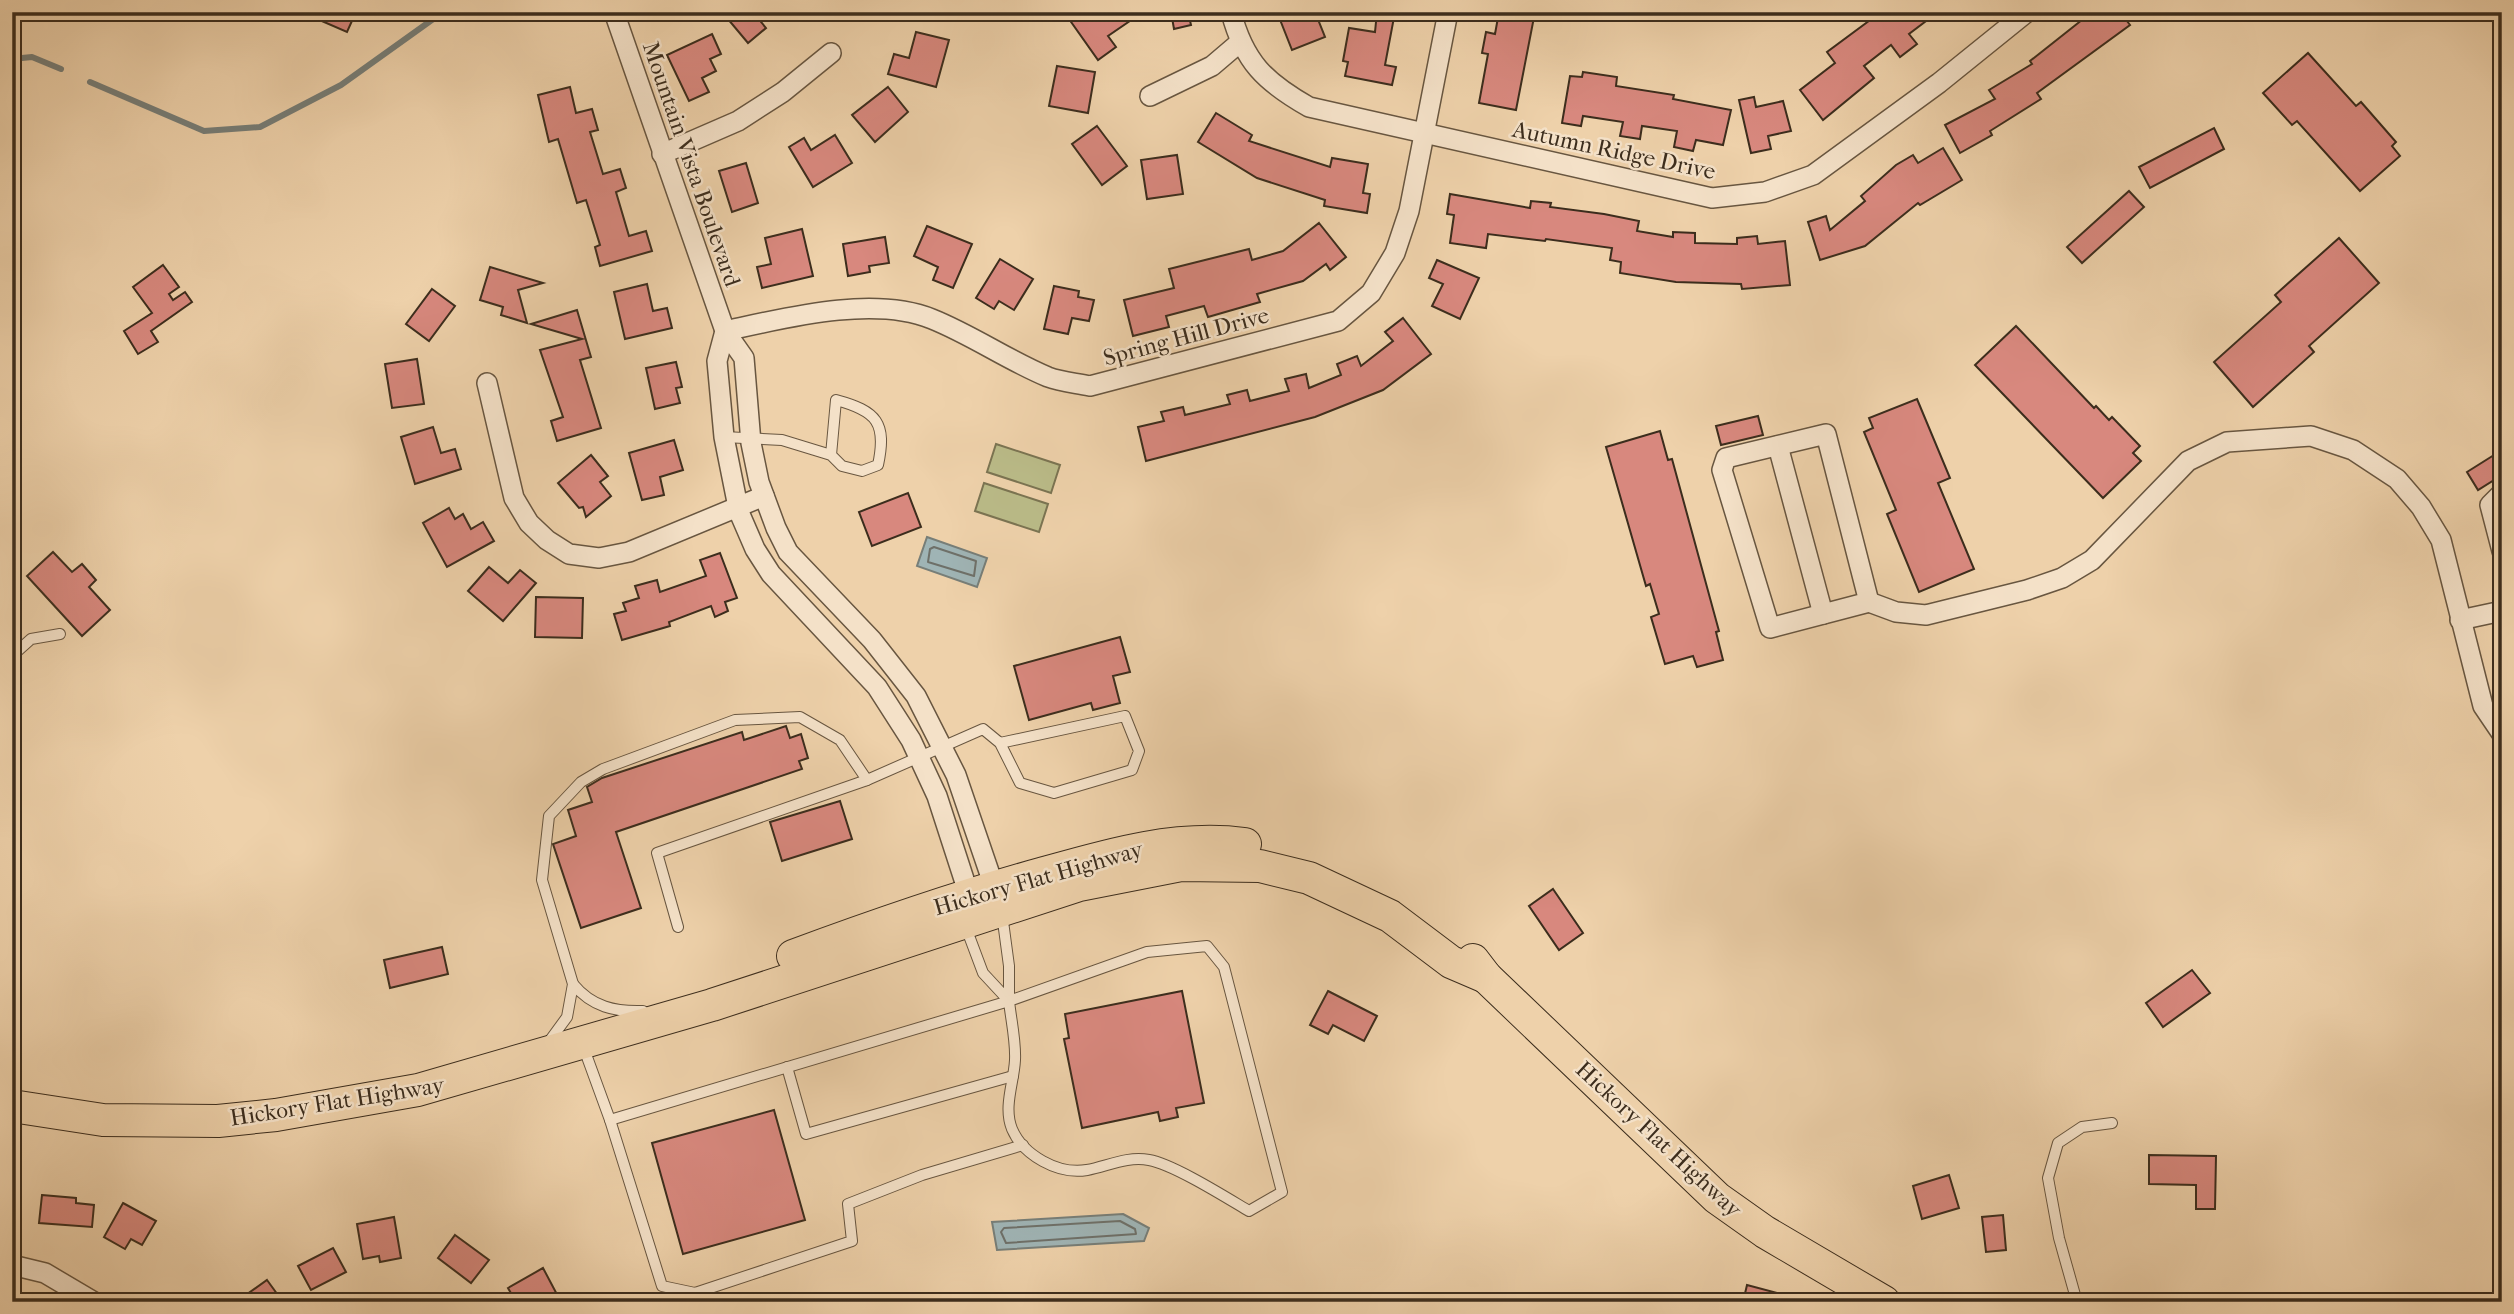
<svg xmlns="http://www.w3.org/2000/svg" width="2514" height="1314" font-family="'IM FELL French Canon',serif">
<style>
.green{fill:#babb88;stroke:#7b7452;stroke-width:2}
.water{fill:#9fb4b5;stroke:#777e78;stroke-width:2}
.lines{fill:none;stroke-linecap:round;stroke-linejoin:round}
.shore{stroke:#6e7069;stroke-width:2}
.stream{stroke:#777e78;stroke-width:6}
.building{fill:#d8887e;stroke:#3c2d1d;stroke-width:2}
.service-casing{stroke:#685640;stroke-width:12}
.minor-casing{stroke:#685640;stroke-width:22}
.primary-casing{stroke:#3c2d1d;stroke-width:34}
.service{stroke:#f4e1c8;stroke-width:10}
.minor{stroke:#f4e1c8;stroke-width:19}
.primary{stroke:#eed1aa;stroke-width:32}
.labels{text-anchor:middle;stroke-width:5;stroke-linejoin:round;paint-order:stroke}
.street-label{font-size:23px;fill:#3c2d1d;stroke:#f4e1c8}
</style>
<rect width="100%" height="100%" fill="#eed1aa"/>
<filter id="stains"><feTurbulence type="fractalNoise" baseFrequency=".00286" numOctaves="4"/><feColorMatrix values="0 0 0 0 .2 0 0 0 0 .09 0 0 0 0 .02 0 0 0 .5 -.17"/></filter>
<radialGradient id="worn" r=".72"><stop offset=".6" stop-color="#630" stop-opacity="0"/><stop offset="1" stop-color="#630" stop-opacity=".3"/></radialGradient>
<g class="green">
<path d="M 996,444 L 1060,465 L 1051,493 L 987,472 Z"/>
<path d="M 984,483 L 1048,504 L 1039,532 L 975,511 Z"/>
</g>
<g class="water">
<path d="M 927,537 L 987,558 L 977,587 L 917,566 Z"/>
<path d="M 1123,1214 L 1149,1228 L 1144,1241 L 997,1250 L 992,1222 Z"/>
</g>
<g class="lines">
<g class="shore">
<path d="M 934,547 L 976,561 L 974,576 L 928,562 L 930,549 Z"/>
<path d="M 1120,1221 L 1135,1229 L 1136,1234 L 1006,1243 L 1001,1232 L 1004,1228 Z"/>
</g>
<g class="stream">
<path d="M 12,59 L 32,57 L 61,69"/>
<path d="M 90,82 L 204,131 L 260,127 L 341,85 L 443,12"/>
</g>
</g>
<g class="building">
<path d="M 301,12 L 356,12 L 347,32 Z"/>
<path d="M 722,12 L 753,12 L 766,28 L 748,43 Z"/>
<path d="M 1079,12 L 1143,12 L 1108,36 L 1116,47 L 1098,60 L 1069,19 Z"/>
<path d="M 1171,12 L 1188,12 L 1191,25 L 1174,29 Z"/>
<path d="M 1277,12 L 1315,12 L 1325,37 L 1292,50 Z"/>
<path d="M 1377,12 L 1395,12 L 1385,65 L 1396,67 L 1392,85 L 1345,76 L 1348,62 L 1343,61 L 1349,28 L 1375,32 Z"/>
<path d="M 1499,12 L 1535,12 L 1516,110 L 1479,103 L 1488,54 L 1482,53 L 1486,32 L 1495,34 Z"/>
<path d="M 1881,12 L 1938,12 L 1909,34 L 1917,44 L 1900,57 L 1891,45 L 1864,66 L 1874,78 L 1823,120 L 1800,90 L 1835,63 L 1827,52 Z"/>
<path d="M 2092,12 L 2120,12 L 2130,25 L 2037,93 L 2041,99 L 1990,131 L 1992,135 L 1960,153 L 1945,125 L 1995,99 L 1989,90 L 2032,64 L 2030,61 Z"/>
<path d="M 916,32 L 949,40 L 936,87 L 888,74 L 894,54 L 909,58 Z"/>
<path d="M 712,34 L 721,54 L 710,59 L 716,71 L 702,78 L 709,92 L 689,101 L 667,55 Z"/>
<path d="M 2308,53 L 2356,106 L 2361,102 L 2396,142 L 2392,146 L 2400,156 L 2360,191 L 2297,121 L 2292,125 L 2263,93 Z"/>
<path d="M 1057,66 L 1095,72 L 1088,113 L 1049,106 Z"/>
<path d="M 1583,72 L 1617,77 L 1616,86 L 1674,95 L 1673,99 L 1731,110 L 1723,145 L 1696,140 L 1693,151 L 1674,147 L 1677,131 L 1642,126 L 1640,139 L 1620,136 L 1623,122 L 1583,116 L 1581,126 L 1562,123 L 1570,76 L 1582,77 Z"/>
<path d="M 570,87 L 576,113 L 592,109 L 598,130 L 590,132 L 603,174 L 620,169 L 626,188 L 616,192 L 629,236 L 646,231 L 652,251 L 600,266 L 595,247 L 600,245 L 586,200 L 577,203 L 558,139 L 549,142 L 538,95 Z"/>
<path d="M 888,87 L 908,112 L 875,142 L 852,115 Z"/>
<path d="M 1754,97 L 1756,107 L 1783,101 L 1791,131 L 1768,136 L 1771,149 L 1751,153 L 1739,100 Z"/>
<path d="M 1216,113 L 1252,135 L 1249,141 L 1330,167 L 1332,158 L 1368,164 L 1363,193 L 1370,194 L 1367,213 L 1324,206 L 1325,200 L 1257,178 L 1198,142 Z"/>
<path d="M 1097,126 L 1127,166 L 1102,185 L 1072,144 Z"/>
<path d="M 2214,128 L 2224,149 L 2150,188 L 2139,167 Z"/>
<path d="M 835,135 L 852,163 L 813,187 L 789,147 L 804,138 L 811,150 Z"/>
<path d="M 1943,148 L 1962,180 L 1920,205 L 1918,203 L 1865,246 L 1820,260 L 1808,222 L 1826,216 L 1830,230 L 1865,201 L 1861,196 L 1896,165 L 1913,155 L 1918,163 Z"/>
<path d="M 1177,155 L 1183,194 L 1147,199 L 1141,160 Z"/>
<path d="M 746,163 L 758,203 L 732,212 L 719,171 Z"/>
<path d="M 2129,191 L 2144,207 L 2082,263 L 2067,247 Z"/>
<path d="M 1450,194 L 1530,208 L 1531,201 L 1551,203 L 1550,207 L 1604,214 L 1639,221 L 1637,231 L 1673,237 L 1673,232 L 1695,233 L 1695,243 L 1737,244 L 1737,238 L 1757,236 L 1758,244 L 1785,241 L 1790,285 L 1742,289 L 1741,284 L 1676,282 L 1620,273 L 1621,262 L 1610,260 L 1612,248 L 1546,239 L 1545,241 L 1488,234 L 1486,248 L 1450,243 L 1454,215 L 1447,214 Z"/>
<path d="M 1319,223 L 1346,257 L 1330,270 L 1326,264 L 1303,281 L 1257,294 L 1260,302 L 1208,317 L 1204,306 L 1166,316 L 1169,327 L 1133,336 L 1124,300 L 1174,288 L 1169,269 L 1249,249 L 1252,260 L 1283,251 Z"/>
<path d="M 927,226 L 972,244 L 953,288 L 933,280 L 938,267 L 914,256 Z"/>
<path d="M 802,229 L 813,276 L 762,288 L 757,267 L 771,264 L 765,238 Z"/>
<path d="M 885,237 L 889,263 L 869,266 L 870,272 L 848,276 L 843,244 Z"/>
<path d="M 2339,238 L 2379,283 L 2309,346 L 2314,352 L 2253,407 L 2214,362 L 2281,302 L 2275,295 Z"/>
<path d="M 1000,259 L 1033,279 L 1014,310 L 999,301 L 994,309 L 976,298 Z"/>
<path d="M 1437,260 L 1479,278 L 1460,319 L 1432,306 L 1443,284 L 1429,278 Z"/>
<path d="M 163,265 L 179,287 L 169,294 L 173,300 L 185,292 L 192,302 L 151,331 L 158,342 L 138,354 L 124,331 L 152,313 L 133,287 Z"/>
<path d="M 490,267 L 543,283 L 518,290 L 527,323 L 501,315 L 503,307 L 480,300 Z"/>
<path d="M 647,284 L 653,311 L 667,308 L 672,328 L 625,339 L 614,292 Z"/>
<path d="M 1054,286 L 1079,291 L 1078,297 L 1094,300 L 1089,321 L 1072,318 L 1068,334 L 1044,329 Z"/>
<path d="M 432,289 L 455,306 L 429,341 L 406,324 Z"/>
<path d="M 577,310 L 591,357 L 580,360 L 601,428 L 557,441 L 551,421 L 563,417 L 540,350 L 582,339 L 531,324 Z"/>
<path d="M 1403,318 L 1431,354 L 1383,390 L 1315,417 L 1146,461 L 1138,427 L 1164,421 L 1161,412 L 1183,407 L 1185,415 L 1230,404 L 1227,395 L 1247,390 L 1250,401 L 1289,391 L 1285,379 L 1306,374 L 1309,388 L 1341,375 L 1337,364 L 1357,356 L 1361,366 L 1393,341 L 1385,332 Z"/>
<path d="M 2016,326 L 2094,408 L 2096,406 L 2109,420 L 2112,417 L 2140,446 L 2133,453 L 2141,461 L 2103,498 L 1975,365 Z"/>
<path d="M 417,359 L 424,404 L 392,408 L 385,364 Z"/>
<path d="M 676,362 L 682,387 L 676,388 L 680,403 L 655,409 L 646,368 Z"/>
<path d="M 1917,399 L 1950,478 L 1938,483 L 1974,569 L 1919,592 L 1887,514 L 1896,510 L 1864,432 L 1873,428 L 1869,418 Z"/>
<path d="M 1758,416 L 1763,435 L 1721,445 L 1716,426 Z"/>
<path d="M 433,427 L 441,453 L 455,449 L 461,469 L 415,484 L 401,437 Z"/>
<path d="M 1660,431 L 1668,460 L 1672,459 L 1719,631 L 1716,632 L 1723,660 L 1697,667 L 1693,656 L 1665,664 L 1651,617 L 1659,614 L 1650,584 L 1646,586 L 1606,447 Z"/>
<path d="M 674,440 L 683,470 L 660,477 L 664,495 L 642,500 L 629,453 Z"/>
<path d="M 2502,450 L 2502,475 L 2478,490 L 2467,472 Z"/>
<path d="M 591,455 L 608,476 L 600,482 L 611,496 L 586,517 L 583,507 L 579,508 L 558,483 Z"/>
<path d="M 908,493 L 921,527 L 872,546 L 859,512 Z"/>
<path d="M 449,508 L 455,519 L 463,514 L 471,529 L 483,522 L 494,541 L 447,567 L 423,523 Z"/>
<path d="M 53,552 L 72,572 L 82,564 L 96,580 L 89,587 L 110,610 L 82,636 L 27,576 Z"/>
<path d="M 720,553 L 737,598 L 725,602 L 728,611 L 715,617 L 711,606 L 669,622 L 670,626 L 622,640 L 614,614 L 626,611 L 623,603 L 639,598 L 635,586 L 657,580 L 660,592 L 706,576 L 700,560 Z"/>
<path d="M 489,567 L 508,583 L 520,570 L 536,583 L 503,621 L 468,591 Z"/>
<path d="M 536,597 L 583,598 L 582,638 L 535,637 Z"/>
<path d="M 1120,637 L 1130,672 L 1113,676 L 1120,703 L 1093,710 L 1091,703 L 1029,720 L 1014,666 Z"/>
<path d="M 786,726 L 790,738 L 801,734 L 808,758 L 799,761 L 802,769 L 616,832 L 641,908 L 581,928 L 553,844 L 576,836 L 568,810 L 592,802 L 587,787 L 602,778 L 742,732 L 744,740 Z"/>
<path d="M 840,801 L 852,839 L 782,861 L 770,822 Z"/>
<path d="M 1553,889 L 1583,933 L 1559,950 L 1529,906 Z"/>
<path d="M 442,947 L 448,974 L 390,988 L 384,960 Z"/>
<path d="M 2192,970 L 2210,993 L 2163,1027 L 2146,1003 Z"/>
<path d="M 1182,991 L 1204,1103 L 1176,1108 L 1178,1117 L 1160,1121 L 1158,1112 L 1082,1128 L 1064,1039 L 1069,1038 L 1065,1014 Z"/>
<path d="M 1328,991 L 1377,1016 L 1364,1041 L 1333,1025 L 1328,1034 L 1310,1025 Z"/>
<path d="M 774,1110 L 805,1220 L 683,1254 L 652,1143 Z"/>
<path d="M 2149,1155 L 2216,1156 L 2215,1209 L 2196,1209 L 2196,1185 L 2149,1184 Z"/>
<path d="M 1949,1175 L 1959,1208 L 1922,1219 L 1913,1186 Z"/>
<path d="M 42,1195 L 76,1198 L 76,1203 L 94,1205 L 92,1227 L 39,1223 Z"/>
<path d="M 123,1203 L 156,1221 L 142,1245 L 131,1239 L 125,1249 L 104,1237 Z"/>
<path d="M 2003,1215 L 2006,1250 L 1986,1252 L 1982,1217 Z"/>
<path d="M 394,1217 L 401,1258 L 380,1262 L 379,1256 L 363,1259 L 357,1224 Z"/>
<path d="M 455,1235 L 489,1260 L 471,1283 L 438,1258 Z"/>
<path d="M 333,1248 L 346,1272 L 311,1290 L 298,1266 Z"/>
<path d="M 543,1268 L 561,1302 L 516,1302 L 508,1288 Z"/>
<path d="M 267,1280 L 283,1302 L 236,1302 Z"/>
<path d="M 1747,1285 L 1792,1297 L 1791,1302 L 1743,1302 Z"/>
</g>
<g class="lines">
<defs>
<g id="service">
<path d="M 724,437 L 782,440 L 831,455 L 842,466 L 862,471 L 878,465 C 887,423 877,411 836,400 L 831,455"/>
<path d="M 12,656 L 31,639 L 60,634"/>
<path d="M 965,925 L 983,973 L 1009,1001 L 1009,966 L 1002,914"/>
<path d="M 678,927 L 657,853 L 867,780"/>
<path d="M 573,984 C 592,1007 615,1012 643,1011"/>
<path d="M 548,1043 L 567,1017 L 573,984 L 542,880 L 549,816 L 581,782 L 603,769 L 735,720 L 800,717 L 840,740 L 867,780 L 983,729 L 1000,743 L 1020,783 L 1054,793 L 1132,770 L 1139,751 L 1125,716 L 1000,743"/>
<path d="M 583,1046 L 610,1120 L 1009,1001 L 1147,952 L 1207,946 L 1224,967 L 1282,1192 L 1249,1211 C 1227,1198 1173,1164 1149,1160 C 1127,1156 1108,1166 1087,1170 C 1058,1175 1023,1155 1012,1129 C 1003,1107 1014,1082 1015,1060 C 1016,1041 1011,1020 1009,1001"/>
<path d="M 787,1067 L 806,1134 L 1013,1076"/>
<path d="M 610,1120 L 662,1286 L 695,1293 L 852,1241 L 848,1204 L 922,1175 L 1023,1145"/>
<path d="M 2077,1302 L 2059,1238 L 2048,1178 L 2058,1143 L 2082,1127 L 2112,1123"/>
</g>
<g id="minor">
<path d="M 614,12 L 725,331 L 744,358 L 751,443 L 759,482 L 776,528 L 788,552 L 872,640 L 916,696 L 956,775 L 998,898"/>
<path d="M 1231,12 C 1244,62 1265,82 1309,107 L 1712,198 L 1765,192 L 1813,175 L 1939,83 L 2027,12"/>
<path d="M 1150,96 L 1212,66 L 1239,43"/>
<path d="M 662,154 L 738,121 L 783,92 L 831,53"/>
<path d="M 725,331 C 785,318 873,295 932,319 C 972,335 1009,361 1048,377 C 1061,382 1077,383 1090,386 L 1338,321 L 1371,293 L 1395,253 L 1409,211 L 1448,12"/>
<path d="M 725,331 L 717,361 L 724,437 L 739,512 L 755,549 L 771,574 L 877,687 L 911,740 L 937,796 L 972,904"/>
<path d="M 487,383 L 514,498 L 529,523 L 547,540 L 569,554 L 599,558 L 629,552 L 764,496"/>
<path d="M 1826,434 L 1869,602 L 1770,628 L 1722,470 L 1726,458 Z"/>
<path d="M 1778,446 L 1823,614"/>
<path d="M 2502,493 L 2490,505 L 2502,551"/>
<path d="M 1869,602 L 1896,612 L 1926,615 L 2027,590 L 2062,578 L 2092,560 L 2188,461 L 2227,442 L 2311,436 L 2353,450 L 2397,479 L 2421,507 L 2441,540 L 2483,706 L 2502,734"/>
<path d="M 2460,620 L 2502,611"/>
<path d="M 12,1265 L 45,1273 L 94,1302"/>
</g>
<g id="primary">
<path d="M 793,956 C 874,926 957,897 1041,874 C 1108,855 1175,835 1245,844"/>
<path d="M 1473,960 L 1486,977 L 1717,1198 L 1765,1232 L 1884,1302"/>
<path d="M 12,1106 L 103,1120 L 218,1121 L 276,1115 L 418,1090 L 712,1005 L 1079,885 L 1181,865 L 1260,866 L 1309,878 L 1390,916 L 1451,962 L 1486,977"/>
</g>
</defs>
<use href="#service" class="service-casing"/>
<use href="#minor" class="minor-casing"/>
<use href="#primary" class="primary-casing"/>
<use href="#service" class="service"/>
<use href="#minor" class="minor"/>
<use href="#primary" class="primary"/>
</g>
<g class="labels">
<g class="street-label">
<text transform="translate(1614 150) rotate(12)" y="8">Autumn Ridge Drive</text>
<text transform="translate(692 164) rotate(71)" y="8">Mountain Vista Boulevard</text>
<text transform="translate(1186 336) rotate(-15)" y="8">Spring Hill Drive</text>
<text transform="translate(1038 878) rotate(-16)" y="8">Hickory Flat Highway</text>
<text transform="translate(337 1101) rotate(-9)" y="8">Hickory Flat Highway</text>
<text transform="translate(1659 1139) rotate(43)" y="8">Hickory Flat Highway</text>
</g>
</g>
<rect width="2514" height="1314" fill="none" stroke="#eed1aa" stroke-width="42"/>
<rect x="14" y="14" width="2486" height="1286" fill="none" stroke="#3c2d1d" stroke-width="3.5"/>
<rect x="21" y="21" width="2472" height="1272" fill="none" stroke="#3c2d1d" stroke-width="2"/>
<rect width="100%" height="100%" filter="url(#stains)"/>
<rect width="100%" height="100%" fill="url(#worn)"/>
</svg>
